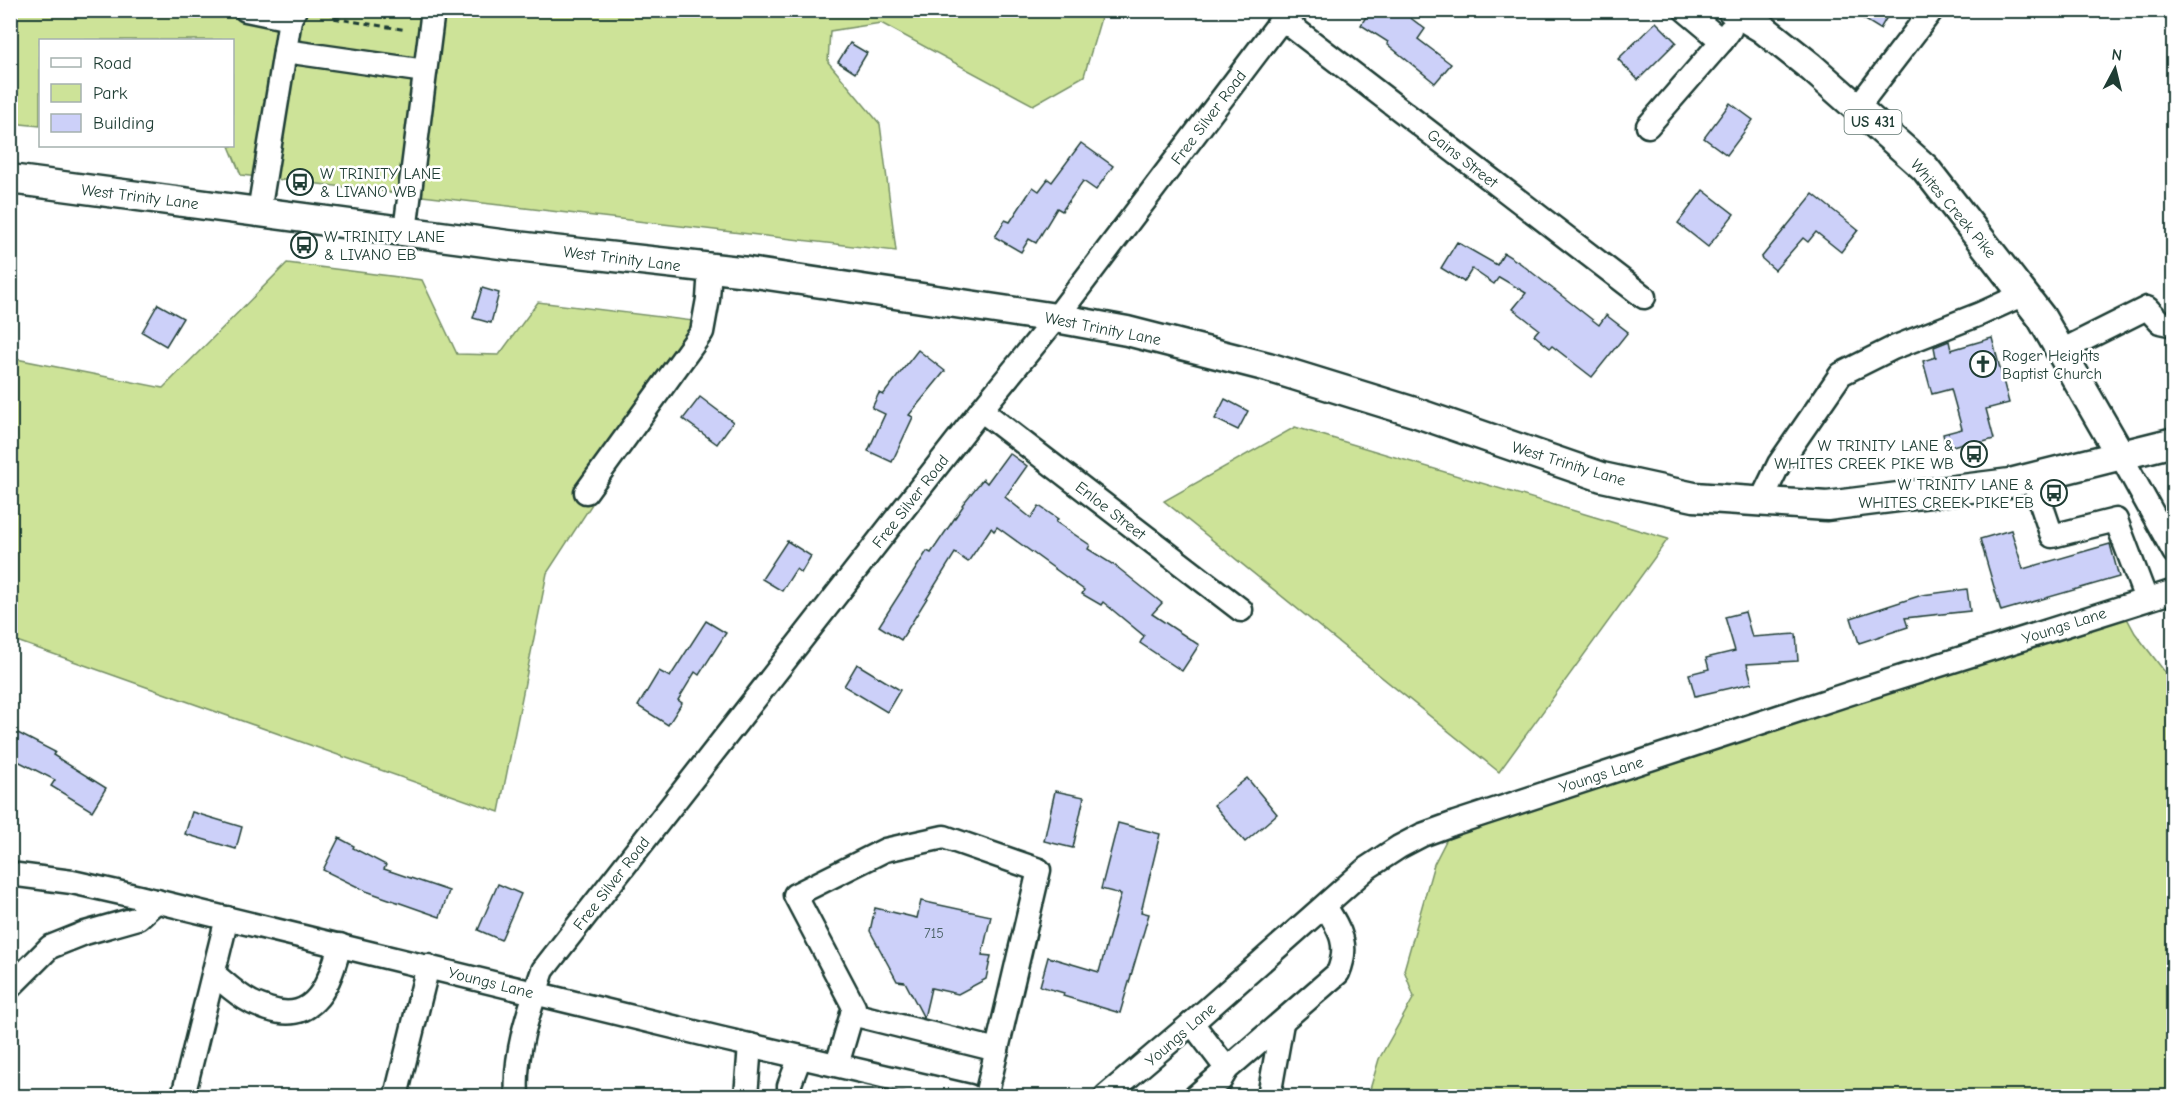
<svg xmlns="http://www.w3.org/2000/svg" width="2184" height="1107" font-family="'Comic Neue',sans-serif">
<style>
.green{fill:#cde398;stroke:#769066;stroke-width:1.5}
.building{fill:#ccd0f9;stroke:#1f3d34;stroke-width:1.5}
.lines{fill:none;stroke-linecap:round;stroke-linejoin:round}
.minor-casing{stroke:#1f3d34;stroke-width:27}
.major-casing{stroke:#1f3d34;stroke-width:33}
.path{stroke:#1f3d34;stroke-width:3;stroke-dasharray:6 4.5;stroke-linecap:butt}
.minor{stroke:#fff;stroke-width:22}
.major{stroke:#fff;stroke-width:28}
.labels{text-anchor:middle;stroke-width:5;stroke-linejoin:round;paint-order:stroke}
.number-label{font-size:14px;fill:#4a6265}
.shield{fill:#fff;stroke:#627771;stroke-width:1.5}
.shield-label{font-size:15px;font-weight:bold;fill:#1f3d34}
.street-label{font-size:16px;fill:#1f3d34;stroke:#fff}
.poi-label{font-size:16px;fill:#1f3d34;stroke:#fff;text-anchor:start}
</style>
<rect width="100%" height="100%" fill="#fff"/>
<filter id="ink" filterUnits="userSpaceOnUse"><feTurbulence type="fractalNoise" baseFrequency=".0167" numOctaves="2"/><feDisplacementMap in="SourceGraphic" scale="12" xChannelSelector="R" yChannelSelector="G"/><feConvolveMatrix kernelMatrix="1 2 1 2 8 2 1 2 1" color-interpolation-filters="sRGB"/></filter>
<g filter="url(#ink)">
<g class="green">
<path d="M 10,11 L 1103,11 L 1084,76 L 1033,105 L 881,23 L 830,31 L 828,62 L 880,124 L 896,251 L 241,175 L 229,146 L 232,146 L 232,40 L 40,40 L 40,126 L 11,123 Z"/>
<path d="M 287,263 L 422,280 L 457,354 L 499,355 L 538,302 L 710,323 L 547,573 L 499,812 L 11,639 L 11,358 L 163,388 Z"/>
<path d="M 1295,427 L 1668,539 L 1499,772 L 1164,501 Z"/>
<path d="M 2121,607 L 2135,633 L 2168,676 L 2173,676 L 2173,1096 L 1368,1096 L 1379,1059 L 1414,997 L 1404,970 L 1434,864 L 1455,823 Z"/>
</g>
<g class="building">
<path d="M 1370,10 L 1400,10 L 1425,29 L 1418,39 L 1451,64 L 1435,83 L 1387,44 L 1388,42 L 1361,25 Z"/>
<path d="M 1849,10 L 1891,10 L 1880,29 Z"/>
<path d="M 1656,22 L 1676,42 L 1638,80 L 1618,59 Z"/>
<path d="M 850,43 L 867,53 L 855,73 L 838,62 Z"/>
<path d="M 1730,103 L 1753,120 L 1727,155 L 1704,138 Z"/>
<path d="M 1081,143 L 1113,166 L 1096,190 L 1083,181 L 1062,211 L 1057,208 L 1036,243 L 1029,239 L 1021,252 L 995,237 L 1005,220 L 1010,222 L 1033,187 L 1039,191 L 1048,179 L 1052,182 Z"/>
<path d="M 1703,190 L 1734,214 L 1708,247 L 1678,223 Z"/>
<path d="M 1813,194 L 1858,230 L 1841,252 L 1816,232 L 1808,242 L 1803,238 L 1775,270 L 1761,258 Z"/>
<path d="M 1457,242 L 1497,265 L 1504,253 L 1520,263 L 1599,325 L 1606,315 L 1628,332 L 1592,377 L 1552,346 L 1550,348 L 1534,335 L 1539,329 L 1513,309 L 1526,293 L 1499,277 L 1494,284 L 1472,269 L 1464,282 L 1441,268 Z"/>
<path d="M 482,288 L 499,293 L 491,323 L 473,318 Z"/>
<path d="M 158,304 L 183,318 L 166,346 L 142,332 Z"/>
<path d="M 1992,338 L 2009,403 L 1986,409 L 1994,439 L 1972,445 L 1970,441 L 1946,448 L 1943,434 L 1962,429 L 1951,389 L 1932,394 L 1923,361 L 1936,357 L 1934,347 L 1949,341 L 1951,350 Z"/>
<path d="M 918,350 L 945,371 L 909,415 L 913,417 L 892,462 L 868,451 L 885,414 L 872,408 L 879,393 L 883,395 Z"/>
<path d="M 700,397 L 733,422 L 717,444 L 683,419 Z"/>
<path d="M 1225,399 L 1248,411 L 1238,430 L 1215,419 Z"/>
<path d="M 1009,453 L 1027,466 L 1005,497 L 1031,518 L 1039,506 L 1058,519 L 1056,522 L 1090,545 L 1088,549 L 1117,567 L 1162,603 L 1152,614 L 1199,645 L 1182,671 L 1140,643 L 1144,636 L 1103,602 L 1101,605 L 1082,594 L 1084,590 L 997,527 L 994,531 L 991,528 L 968,562 L 955,553 L 901,640 L 879,626 L 927,551 L 931,553 L 963,506 L 962,505 L 983,479 L 987,483 Z"/>
<path d="M 2011,530 L 2023,569 L 2110,544 L 2119,577 L 2001,611 L 1980,539 Z"/>
<path d="M 787,541 L 811,556 L 801,573 L 796,569 L 782,591 L 762,579 Z"/>
<path d="M 1967,589 L 1970,611 L 1905,618 L 1908,627 L 1859,643 L 1851,618 L 1922,595 Z"/>
<path d="M 1745,612 L 1752,637 L 1796,634 L 1798,661 L 1747,664 L 1752,683 L 1695,696 L 1689,674 L 1709,669 L 1706,658 L 1735,651 L 1725,617 Z"/>
<path d="M 706,621 L 726,633 L 699,675 L 695,672 L 678,700 L 682,703 L 668,725 L 638,706 L 659,671 L 670,677 Z"/>
<path d="M 857,664 L 900,690 L 887,712 L 844,686 Z"/>
<path d="M 10,729 L 55,752 L 53,755 L 106,788 L 92,811 L 51,786 L 55,780 L 10,757 Z"/>
<path d="M 1247,778 L 1277,814 L 1245,842 L 1214,805 Z"/>
<path d="M 1055,791 L 1084,797 L 1073,848 L 1044,841 Z"/>
<path d="M 192,812 L 242,827 L 236,849 L 185,834 Z"/>
<path d="M 1118,823 L 1160,834 L 1141,912 L 1149,914 L 1120,1013 L 1063,996 L 1064,993 L 1040,986 L 1048,957 L 1099,972 L 1121,894 L 1101,889 Z"/>
<path d="M 339,838 L 354,846 L 353,848 L 386,865 L 384,869 L 449,891 L 440,917 L 366,891 L 323,870 Z"/>
<path d="M 498,884 L 521,894 L 501,940 L 478,930 Z"/>
<path d="M 921,901 L 991,916 L 982,955 L 991,956 L 986,979 L 958,994 L 931,988 L 924,1018 L 905,982 L 897,981 L 870,931 L 875,908 L 917,918 Z"/>
</g>
<g class="lines">
<defs>
<g id="minor">
<path d="M 246,10 L 290,19 L 295,10"/>
<path d="M 1685,10 L 1722,41 L 1730,30"/>
<path d="M 290,19 L 285,51 L 425,71"/>
<path d="M 1282,19 L 1644,297"/>
<path d="M 1857,108 L 1932,10"/>
<path d="M 1648,126 L 1722,41"/>
<path d="M 259,212 L 285,51"/>
<path d="M 405,231 L 433,10"/>
<path d="M 2061,351 L 2147,308 L 2160,322 L 2174,325"/>
<path d="M 981,410 L 1241,610"/>
<path d="M 2121,456 L 2174,552"/>
<path d="M 2032,477 L 2052,536 L 2116,520 L 2146,599"/>
<path d="M 586,492 L 702,332 L 708,299 L 710,268"/>
<path d="M 1761,501 L 1779,464 L 1841,374 L 1893,348 L 1980,314 L 2024,294"/>
<path d="M 10,874 L 72,882 L 139,897 L 719,1038 L 969,1096"/>
<path d="M 214,974 C 225,983 237,995 251,1002 C 256,1005 263,1007 268,1009 C 316,1025 330,982 340,945"/>
<path d="M 10,987 L 50,947 L 85,933 L 138,918 L 157,901"/>
<path d="M 852,1014 L 997,1050"/>
<path d="M 1192,1023 L 1227,1069 L 1220,1081"/>
<path d="M 837,1065 L 854,1007 L 795,895 L 885,850 L 944,837 L 1039,870 L 986,1096"/>
<path d="M 183,1096 L 227,918"/>
<path d="M 396,1096 L 428,966"/>
<path d="M 517,1096 C 514,1052 529,1011 543,970 L 981,410 L 1056,318 L 1289,10"/>
<path d="M 746,1096 L 750,1045"/>
<path d="M 789,1096 L 789,1086 L 800,1057"/>
<path d="M 1106,1096 L 1192,1023 L 1367,868 L 1399,847 L 1422,835 L 1455,823 L 1851,693 L 2174,591"/>
<path d="M 1196,1096 L 1338,973 C 1350,945 1340,930 1325,906"/>
<path d="M 1269,1096 L 1282,1023"/>
</g>
<g id="major">
<path d="M 1732,10 L 1762,28 L 1811,67 L 1925,168 L 2041,317 L 2121,456"/>
<path d="M 10,179 L 508,245 L 748,272 L 1056,318 L 1127,331 L 1268,367 L 1414,412 L 1602,477 L 1694,497 L 1827,506 L 2010,483 L 2174,442"/>
</g>
</defs>
<use href="#minor" class="minor-casing"/>
<use href="#major" class="major-casing"/>
<path class="path" d="M 333,10 L 332,18 L 407,30"/>
<use href="#minor" class="minor"/>
<use href="#major" class="major"/>
</g>
</g>
<defs>
<symbol id="bus-ring" viewBox="-11 -11 22 22"><circle r="9.5" fill="#fff" stroke="#1f3d34" stroke-width="1.5"/><path d="M-5-6H5V4H4V6H2V4H-2V6H-4V4H-5ZM-3.5-4V0h7V-4ZM-3.5 1.2v1.5H-2V1.2ZM2 1.2v1.5H3.5V1.2Z" fill="#1f3d34"/></symbol>
<symbol id="church-ring" viewBox="-11 -11 22 22"><circle r="9.5" fill="#fff" stroke="#1f3d34" stroke-width="1.5"/><path d="M-1.2-6h2.4v3.5h3.3v2.4h-3.3V6h-2.4V-.1h-3.3v-2.4h3.3Z" fill="#1f3d34"/></symbol>
</defs>
<g fill-rule="evenodd">
<use href="#bus-ring" x="285" y="167" width="30" height="30"/>
<use href="#bus-ring" x="289" y="230" width="30" height="30"/>
<use href="#church-ring" x="1968" y="349" width="30" height="30"/>
<use href="#bus-ring" x="1959" y="439" width="30" height="30"/>
<use href="#bus-ring" x="2039" y="478" width="30" height="30"/>
</g>
<g class="labels">
<g class="number-label">
<text x="934" y="938">715</text>
</g>
<rect class="shield" x="1844.5" y="110" width="57" height="24" rx="4.5"/>
<g class="shield-label">
<text x="1873" y="127">US 431</text>
</g>
<g class="street-label">
<text transform="translate(1208 117) rotate(-53)" y="6">Free Silver Road</text>
<text transform="translate(1463 158) rotate(38)" y="6">Gains Street</text>
<text transform="translate(140 196) rotate(7)" y="6">West Trinity Lane</text>
<text transform="translate(1954 208) rotate(50)" y="6">Whites Creek Pike</text>
<text transform="translate(622 258) rotate(7)" y="6">West Trinity Lane</text>
<text transform="translate(1103 328) rotate(11)" y="6">West Trinity Lane</text>
<text transform="translate(1569 463) rotate(17)" y="6">West Trinity Lane</text>
<text transform="translate(910 501) rotate(-52)" y="6">Free Silver Road</text>
<text transform="translate(1111 510) rotate(38)" y="6">Enloe Street</text>
<text transform="translate(2064 625) rotate(-18)" y="6">Youngs Lane</text>
<text transform="translate(1601 774) rotate(-18)" y="6">Youngs Lane</text>
<text transform="translate(611 883) rotate(-52)" y="6">Free Silver Road</text>
<text transform="translate(491 982) rotate(14)" y="6">Youngs Lane</text>
<text transform="translate(1180 1034) rotate(-41)" y="6">Youngs Lane</text>
</g>
<g class="poi-label">
<text x="320" y="179">W TRINITY LANE<tspan x="320" dy="18">&amp; LIVANO WB</tspan></text>
<text x="324" y="242">W TRINITY LANE<tspan x="324" dy="18">&amp; LIVANO EB</tspan></text>
<text x="2002" y="361">Roger Heights<tspan x="2002" dy="18">Baptist Church</tspan></text>
<text x="1954" y="451" text-anchor="end">W TRINITY LANE &amp;<tspan x="1954" dy="18">WHITES CREEK PIKE WB</tspan></text>
<text x="2034" y="490" text-anchor="end">W TRINITY LANE &amp;<tspan x="2034" dy="18">WHITES CREEK PIKE EB</tspan></text>
</g>
</g>
<rect width="2184" height="1107" fill="none" stroke="#fff" stroke-width="36"/>
<rect x="18" y="18" width="2148" height="1071" fill="none" stroke="#1f3d34" stroke-width="2" filter="url(#ink)"/>
<rect x="39" y="39" width="195" height="108" fill="#ffffff" stroke="#a5b1ae" stroke-width="1.5"/>
<rect x="51" y="58" width="30" height="9" fill="#ffffff" stroke="#a5b1ae" stroke-width="1.5"/>
<text x="93" y="69" font-size="18" fill="#1f3d34">Road</text>
<rect x="51" y="84" width="30" height="18" fill="#cde398" stroke="#a5b1ae" stroke-width="1.5"/>
<text x="93" y="99" font-size="18" fill="#1f3d34">Park</text>
<rect x="51" y="114" width="30" height="18" fill="#ccd0f9" stroke="#a5b1ae" stroke-width="1.5"/>
<text x="93" y="129" font-size="18" fill="#1f3d34">Building</text>
<g transform="translate(2115 69) rotate(7)" stroke="#ffffff" stroke-width="4.5" paint-order="stroke">
<path d="M0-4.5L10 22L0 15L-10 22Z" fill="#1f3d34"/>
<text y="-9" font-size="16" font-weight="bold" text-anchor="middle" fill="#1f3d34">N</text>
</g>
</svg>
